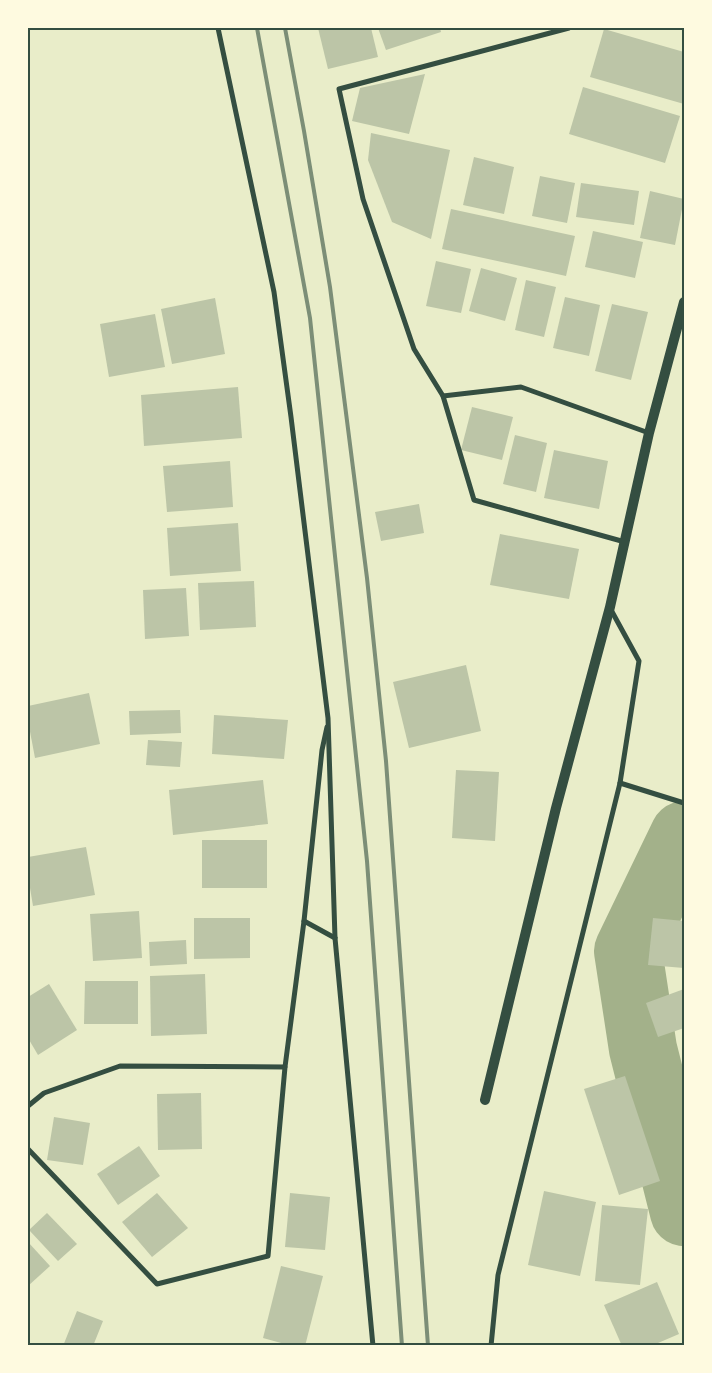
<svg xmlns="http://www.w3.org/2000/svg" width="712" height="1373" font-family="Overpass,sans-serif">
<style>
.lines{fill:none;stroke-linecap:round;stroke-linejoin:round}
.river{stroke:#a3b18a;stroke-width:68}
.building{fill:#bcc5a7}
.minor{stroke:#344e41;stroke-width:5}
.secondary{stroke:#344e41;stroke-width:10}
.rail{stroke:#7c8e77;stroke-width:4}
.neatline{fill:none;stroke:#344e41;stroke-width:2}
</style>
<rect width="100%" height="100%" fill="#e9edc9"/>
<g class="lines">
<path class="river" d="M 684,835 L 628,951 L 643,1049 L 684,1212"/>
</g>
<g class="building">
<path d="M 318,28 L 371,28 L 378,57 L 328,69 Z"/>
<path d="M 378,28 L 440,28 L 441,32 L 386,50 Z"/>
<path d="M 604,29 L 684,52 L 684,104 L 590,77 Z"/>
<path d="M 425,74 L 409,134 L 352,121 L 360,88 Z"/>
<path d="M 583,87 L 680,116 L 665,163 L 569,134 Z"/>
<path d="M 371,133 L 450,150 L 431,239 L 392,222 L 368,160 Z"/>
<path d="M 474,157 L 514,167 L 504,214 L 463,205 Z"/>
<path d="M 540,176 L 575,183 L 567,223 L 532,216 Z"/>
<path d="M 581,183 L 639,191 L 634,225 L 576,217 Z"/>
<path d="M 650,191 L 684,199 L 675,245 L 640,238 Z"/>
<path d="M 451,209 L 575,236 L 566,276 L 442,249 Z"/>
<path d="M 593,231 L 643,242 L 635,278 L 585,267 Z"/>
<path d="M 436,261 L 471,269 L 461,313 L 426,306 Z"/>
<path d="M 481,268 L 517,278 L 505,321 L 469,311 Z"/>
<path d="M 526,280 L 556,287 L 544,337 L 515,330 Z"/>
<path d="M 565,297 L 600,305 L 589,356 L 553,348 Z"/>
<path d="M 215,298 L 225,354 L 172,364 L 161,309 Z"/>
<path d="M 612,304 L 648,312 L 631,380 L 595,371 Z"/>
<path d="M 155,314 L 165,367 L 109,377 L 100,324 Z"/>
<path d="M 238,387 L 242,438 L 144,446 L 141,395 Z"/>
<path d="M 472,407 L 513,417 L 502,460 L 461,450 Z"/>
<path d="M 515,435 L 547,443 L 536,492 L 503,484 Z"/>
<path d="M 554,450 L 608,461 L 599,509 L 544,498 Z"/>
<path d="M 230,461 L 233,507 L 167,512 L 163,466 Z"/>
<path d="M 419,504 L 424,533 L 381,541 L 375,512 Z"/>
<path d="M 238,523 L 241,571 L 170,576 L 167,528 Z"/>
<path d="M 500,534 L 579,549 L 569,599 L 490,585 Z"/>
<path d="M 254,581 L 256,627 L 200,630 L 198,583 Z"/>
<path d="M 186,588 L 189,636 L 145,639 L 143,590 Z"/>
<path d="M 466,665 L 481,731 L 409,748 L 393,682 Z"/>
<path d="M 89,693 L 100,744 L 35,758 L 28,721 L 28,706 Z"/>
<path d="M 180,710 L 181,733 L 130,735 L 129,711 Z"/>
<path d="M 214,715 L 288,720 L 284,759 L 212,754 Z"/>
<path d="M 148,740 L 182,742 L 180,767 L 146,765 Z"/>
<path d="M 456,770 L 499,772 L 495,841 L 452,838 Z"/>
<path d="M 263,780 L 268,824 L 173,835 L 169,790 Z"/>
<rect x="202" y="840" width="65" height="48"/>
<path d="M 86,847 L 95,895 L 33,906 L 28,876 L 28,857 Z"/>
<path d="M 139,911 L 142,958 L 93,961 L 90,914 Z"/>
<path d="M 194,918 L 250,918 L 250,958 L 194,959 Z"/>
<path d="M 653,918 L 684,921 L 684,968 L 648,965 Z"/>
<path d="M 186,940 L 187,964 L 150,966 L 149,942 Z"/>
<path d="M 205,974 L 207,1034 L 151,1036 L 150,976 Z"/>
<path d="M 85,981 L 138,981 L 138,1024 L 84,1024 Z"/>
<path d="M 49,984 L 77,1030 L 38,1055 L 28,1038 L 28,997 Z"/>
<path d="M 684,989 L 684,1028 L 658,1037 L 646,1003 Z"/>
<path d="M 625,1076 L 660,1181 L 619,1195 L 584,1089 Z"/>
<path d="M 201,1093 L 202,1149 L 158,1150 L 157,1094 Z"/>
<path d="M 54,1117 L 90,1123 L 83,1165 L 47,1160 Z"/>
<path d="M 139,1146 L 160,1176 L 118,1205 L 97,1174 Z"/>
<path d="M 544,1191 L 596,1202 L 580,1276 L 528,1265 Z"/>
<path d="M 157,1193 L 188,1228 L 152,1257 L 122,1222 Z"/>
<path d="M 290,1193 L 330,1197 L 325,1250 L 285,1247 Z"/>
<path d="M 602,1205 L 648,1209 L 640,1285 L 595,1281 Z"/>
<path d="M 47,1213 L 77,1244 L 58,1261 L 29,1230 Z"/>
<path d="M 28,1242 L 50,1266 L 28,1286 Z"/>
<path d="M 281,1266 L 323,1276 L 305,1346 L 292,1346 L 263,1338 Z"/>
<path d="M 657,1282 L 679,1334 L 651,1346 L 622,1346 L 604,1305 Z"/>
<path d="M 77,1311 L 103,1321 L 93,1346 L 63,1346 Z"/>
</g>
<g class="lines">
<g class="minor">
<path d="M 218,28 L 274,292 L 291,417 L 328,718 L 335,938 L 373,1346"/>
<path d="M 569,28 L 339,89 L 363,199 L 414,349 L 443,396 L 474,500 L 625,542"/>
<path d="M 443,396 L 521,387 L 649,433"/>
<path d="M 620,783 L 684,803"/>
<path d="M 304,921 L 335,938"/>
<path d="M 28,1106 L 44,1093 L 120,1066 L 285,1067"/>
<path d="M 28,1149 L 157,1284 L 268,1256 L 285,1067 L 304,921 L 322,750 L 327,727"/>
<path d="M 491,1346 L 498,1275 L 620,783 L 639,661 L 610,608"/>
</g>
<path class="secondary" d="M 485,1100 L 556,808 L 610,607 L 649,433 L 684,302"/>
<g class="rail">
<path d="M 257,28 L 310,318 L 367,861 L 402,1346"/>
<path d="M 285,28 L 304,131 L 330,287 L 367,578 L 386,761 L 428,1346"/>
</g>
</g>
<rect width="712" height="1373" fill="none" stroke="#fefae0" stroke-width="58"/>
<rect x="29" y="29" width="654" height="1315" class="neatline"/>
</svg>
